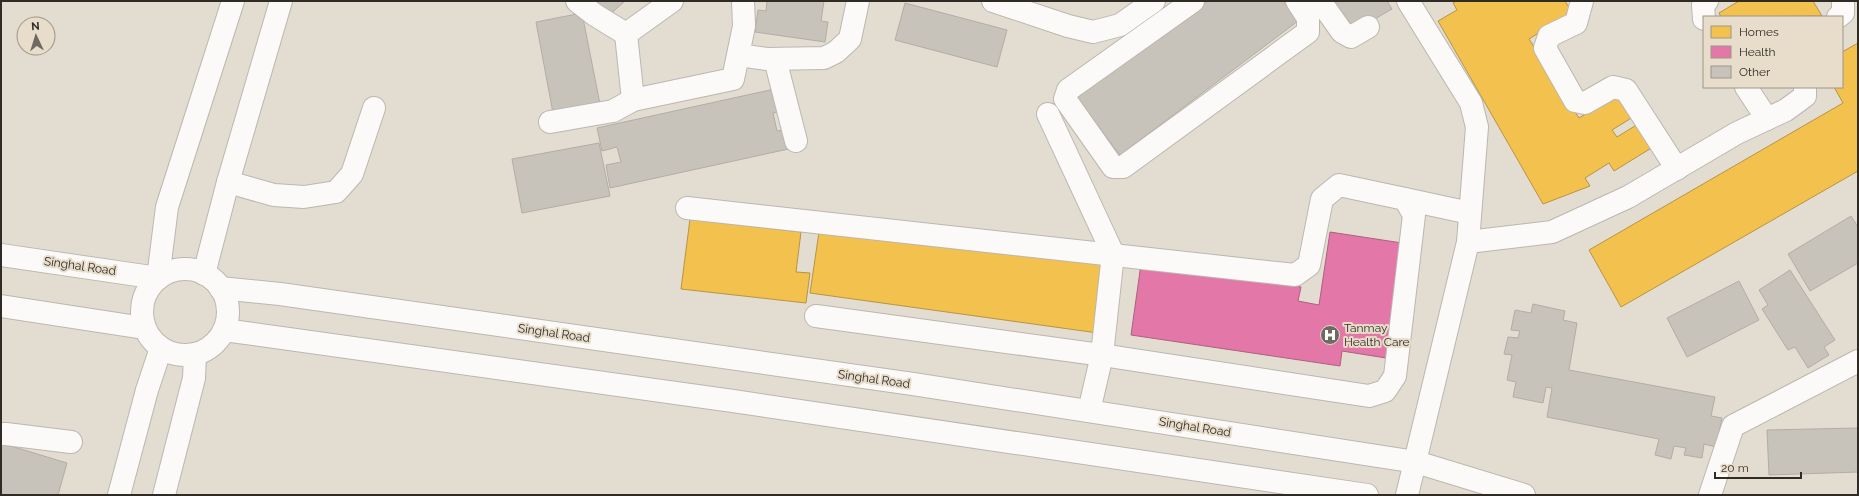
<svg xmlns="http://www.w3.org/2000/svg" width="1859" height="496" font-family="Raleway,sans-serif">
<style>
.homes{fill:#f2c14e;stroke:#b89442}
.health{fill:#e377a8;stroke:#ad6081}
.building{fill:#c7c2ba;stroke:#b2ada5}
.lines{fill:none;stroke-linecap:round;stroke-linejoin:round}
.minor-casing{stroke:#bcb7af;stroke-width:24}
.minor{stroke:#fbfaf8;stroke-width:22}
.labels{text-anchor:middle;stroke-width:4;stroke-linejoin:round;paint-order:stroke}
.street-label{font-size:12px;fill:#302c25;stroke:#e8ddcb}
.poi-label{font-size:12px;fill:#302c25;stroke:#e8ddcb;text-anchor:start}
</style>
<rect width="100%" height="100%" fill="#e2dcd1"/>
<g class="homes">
<path d="M 1456,1 L 1565,1 L 1572,12 L 1529,39 L 1579,118 L 1618,94 L 1633,117 L 1612,130 L 1617,137 L 1638,124 L 1653,147 L 1614,171 L 1609,163 L 1585,178 L 1590,186 L 1543,204 L 1438,21 L 1457,10 L 1453,3 Z"/>
<path d="M 1739,1 L 1813,1 L 1822,16 L 1721,17 L 1719,13 Z"/>
<path d="M 1858,43 L 1858,171 L 1621,307 L 1589,250 L 1843,103 L 1834,87 L 1842,87 L 1842,52 Z"/>
<path d="M 690,219 L 801,232 L 796,272 L 810,273 L 806,303 L 681,289 Z"/>
<path d="M 819,232 L 1108,263 L 1098,333 L 810,293 Z"/>
</g>
<path class="health" d="M 1330,232 L 1402,243 L 1386,358 L 1342,351 L 1340,366 L 1131,335 L 1141,264 L 1301,287 L 1298,301 L 1319,305 Z"/>
<g class="building">
<path d="M 591,1 L 625,1 L 606,18 Z"/>
<path d="M 767,1 L 824,1 L 821,21 L 828,22 L 825,42 L 755,32 L 758,10 L 766,11 Z"/>
<path d="M 1207,1 L 1283,1 L 1298,21 L 1120,155 L 1077,98 Z"/>
<path d="M 1333,1 L 1387,1 L 1392,9 L 1354,31 Z"/>
<path d="M 905,3 L 1007,30 L 997,67 L 895,40 Z"/>
<path d="M 582,13 L 600,104 L 553,113 L 536,22 Z"/>
<path d="M 779,88 L 784,111 L 773,113 L 777,131 L 788,129 L 793,148 L 610,188 L 606,165 L 621,162 L 617,147 L 602,151 L 597,128 Z"/>
<path d="M 599,143 L 610,196 L 522,213 L 512,159 Z"/>
<path d="M 1851,216 L 1858,227 L 1858,263 L 1810,291 L 1788,254 Z"/>
<path d="M 1790,270 L 1835,340 L 1824,347 L 1829,355 L 1808,368 L 1795,347 L 1788,350 L 1762,309 L 1768,305 L 1759,290 Z"/>
<path d="M 1739,281 L 1759,320 L 1687,357 L 1667,318 Z"/>
<path d="M 1533,304 L 1565,311 L 1563,320 L 1577,323 L 1569,370 L 1715,397 L 1711,416 L 1722,418 L 1716,447 L 1704,444 L 1702,458 L 1684,455 L 1686,448 L 1674,446 L 1671,459 L 1655,455 L 1659,439 L 1547,417 L 1552,388 L 1546,387 L 1543,403 L 1513,397 L 1516,382 L 1507,380 L 1512,355 L 1504,354 L 1508,337 L 1518,338 L 1520,331 L 1511,330 L 1515,310 L 1531,313 Z"/>
<path d="M 1858,428 L 1858,472 L 1769,475 L 1767,430 Z"/>
<path d="M 1,443 L 67,463 L 58,495 L 1,495 Z"/>
</g>
<g class="lines">
<defs>
<g id="minor">
<path d="M 577,1 L 595,15 L 626,34"/>
<path d="M 672,1 L 626,34 L 633,100 L 733,79 L 744,26 L 743,1"/>
<path d="M 993,1 L 1068,26 L 1093,32 L 1120,25 L 1154,1"/>
<path d="M 1193,1 L 1068,90 L 1065,99 L 1113,167 L 1123,167 L 1308,32 L 1308,18 L 1297,1"/>
<path d="M 1320,1 L 1342,32 L 1351,37 L 1368,27"/>
<path d="M 1582,1 L 1576,23 L 1549,36 L 1545,48 L 1575,101 L 1585,103 L 1613,87 L 1626,90 L 1677,169"/>
<path d="M 1838,17 L 1843,13 L 1843,1"/>
<path d="M 1704,19 L 1703,5 L 1707,1"/>
<path d="M 739,55 L 767,59 L 824,58 L 836,52 L 850,39 L 858,1"/>
<path d="M 775,59 L 796,141"/>
<path d="M 1746,87 L 1767,119"/>
<path d="M 1048,114 L 1113,254 L 1102,355 L 1089,411"/>
<path d="M 550,122 L 613,111 L 633,100"/>
<path d="M 228,182 L 274,195 L 304,197 L 336,192 L 352,174 L 374,108"/>
<path d="M 1405,199 L 1470,213"/>
<path d="M 687,208 L 1295,275 L 1309,265 L 1322,199 L 1339,185 L 1405,199 L 1414,215 L 1395,376 L 1385,391 L 1369,396 L 1102,355 L 816,316"/>
<path d="M 1468,242 L 1552,232 L 1628,197 L 1737,133 L 1786,110 L 1805,96 L 1805,87"/>
<path d="M 1,255 L 158,278 L 167,207 L 233,1"/>
<circle cx="185" cy="312" r="43"/>
<path d="M 204,274 L 228,182 L 281,1"/>
<path d="M 220,288 L 280,294 L 913,384 L 1416,462 L 1524,495"/>
<path d="M 1,306 L 144,328"/>
<path d="M 224,330 L 733,401 L 1367,495"/>
<path d="M 1,434 L 6,434 L 71,442"/>
<path d="M 119,495 L 147,390 L 161,348"/>
<path d="M 164,495 L 194,378 L 195,354"/>
<path d="M 1407,495 L 1468,242 L 1477,127 L 1471,103 L 1408,1"/>
<path d="M 1710,495 L 1733,426 L 1858,361"/>
</g>
</defs>
<use href="#minor" class="minor-casing"/>
<use href="#minor" class="minor"/>
</g>
<defs>
<symbol id="hospital-disc" viewBox="-11 -11 22 22"><circle r="9.5" fill="#6e6a61" stroke="#e8ddcb"/><path d="M-5-5h3v3.5h4V-5h3V5h-3V1.5h-4V5h-3Z" fill="#fff"/></symbol>
</defs>
<g fill-rule="evenodd">
<use href="#hospital-disc" x="1319" y="324" width="22" height="22"/>
</g>
<g class="labels">
<g class="street-label">
<text transform="translate(80 266) rotate(8)" y="4">Singhal Road</text>
<text transform="translate(554 333) rotate(8)" y="4">Singhal Road</text>
<text transform="translate(874 379) rotate(8)" y="4">Singhal Road</text>
<text transform="translate(1195 427) rotate(9)" y="4">Singhal Road</text>
</g>
<g class="poi-label">
<text x="1344" y="332">Tanmay<tspan x="1344" dy="14">Health Care</tspan></text>
</g>
</g>
<rect width="1859" height="496" fill="none" stroke="#302c25" stroke-width="4"/>
<rect x="1703" y="16" width="140" height="72" fill="#e8ddcb" stroke="#9e9689"/>
<rect x="1711" y="26" width="20" height="12" fill="#f2c14e" stroke="#9e9689"/>
<text x="1739" y="36" font-size="12" fill="#302c25">Homes</text>
<rect x="1711" y="46" width="20" height="12" fill="#e377a8" stroke="#9e9689"/>
<text x="1739" y="56" font-size="12" fill="#302c25">Health</text>
<rect x="1711" y="66" width="20" height="12" fill="#c7c2ba" stroke="#9e9689"/>
<text x="1739" y="76" font-size="12" fill="#302c25">Other</text>
<g transform="translate(36 36) rotate(356)"><circle r="19" fill="#e8ddcb" stroke="#9e9689"/>
<path d="M0-3L7 15L0 10L-7 15Z" fill="#6e6a61"/>
<text y="-6" font-size="11" font-weight="bold" text-anchor="middle" fill="#302c25">N</text>
</g>
<path d="M1715 472v6h86v-6" fill="none" stroke="#302c25" stroke-width="2"/>
<text x="1721" y="472" font-size="12" fill="#302c25" stroke="#e8ddcb" stroke-width="3" paint-order="stroke">20 m</text>
</svg>
